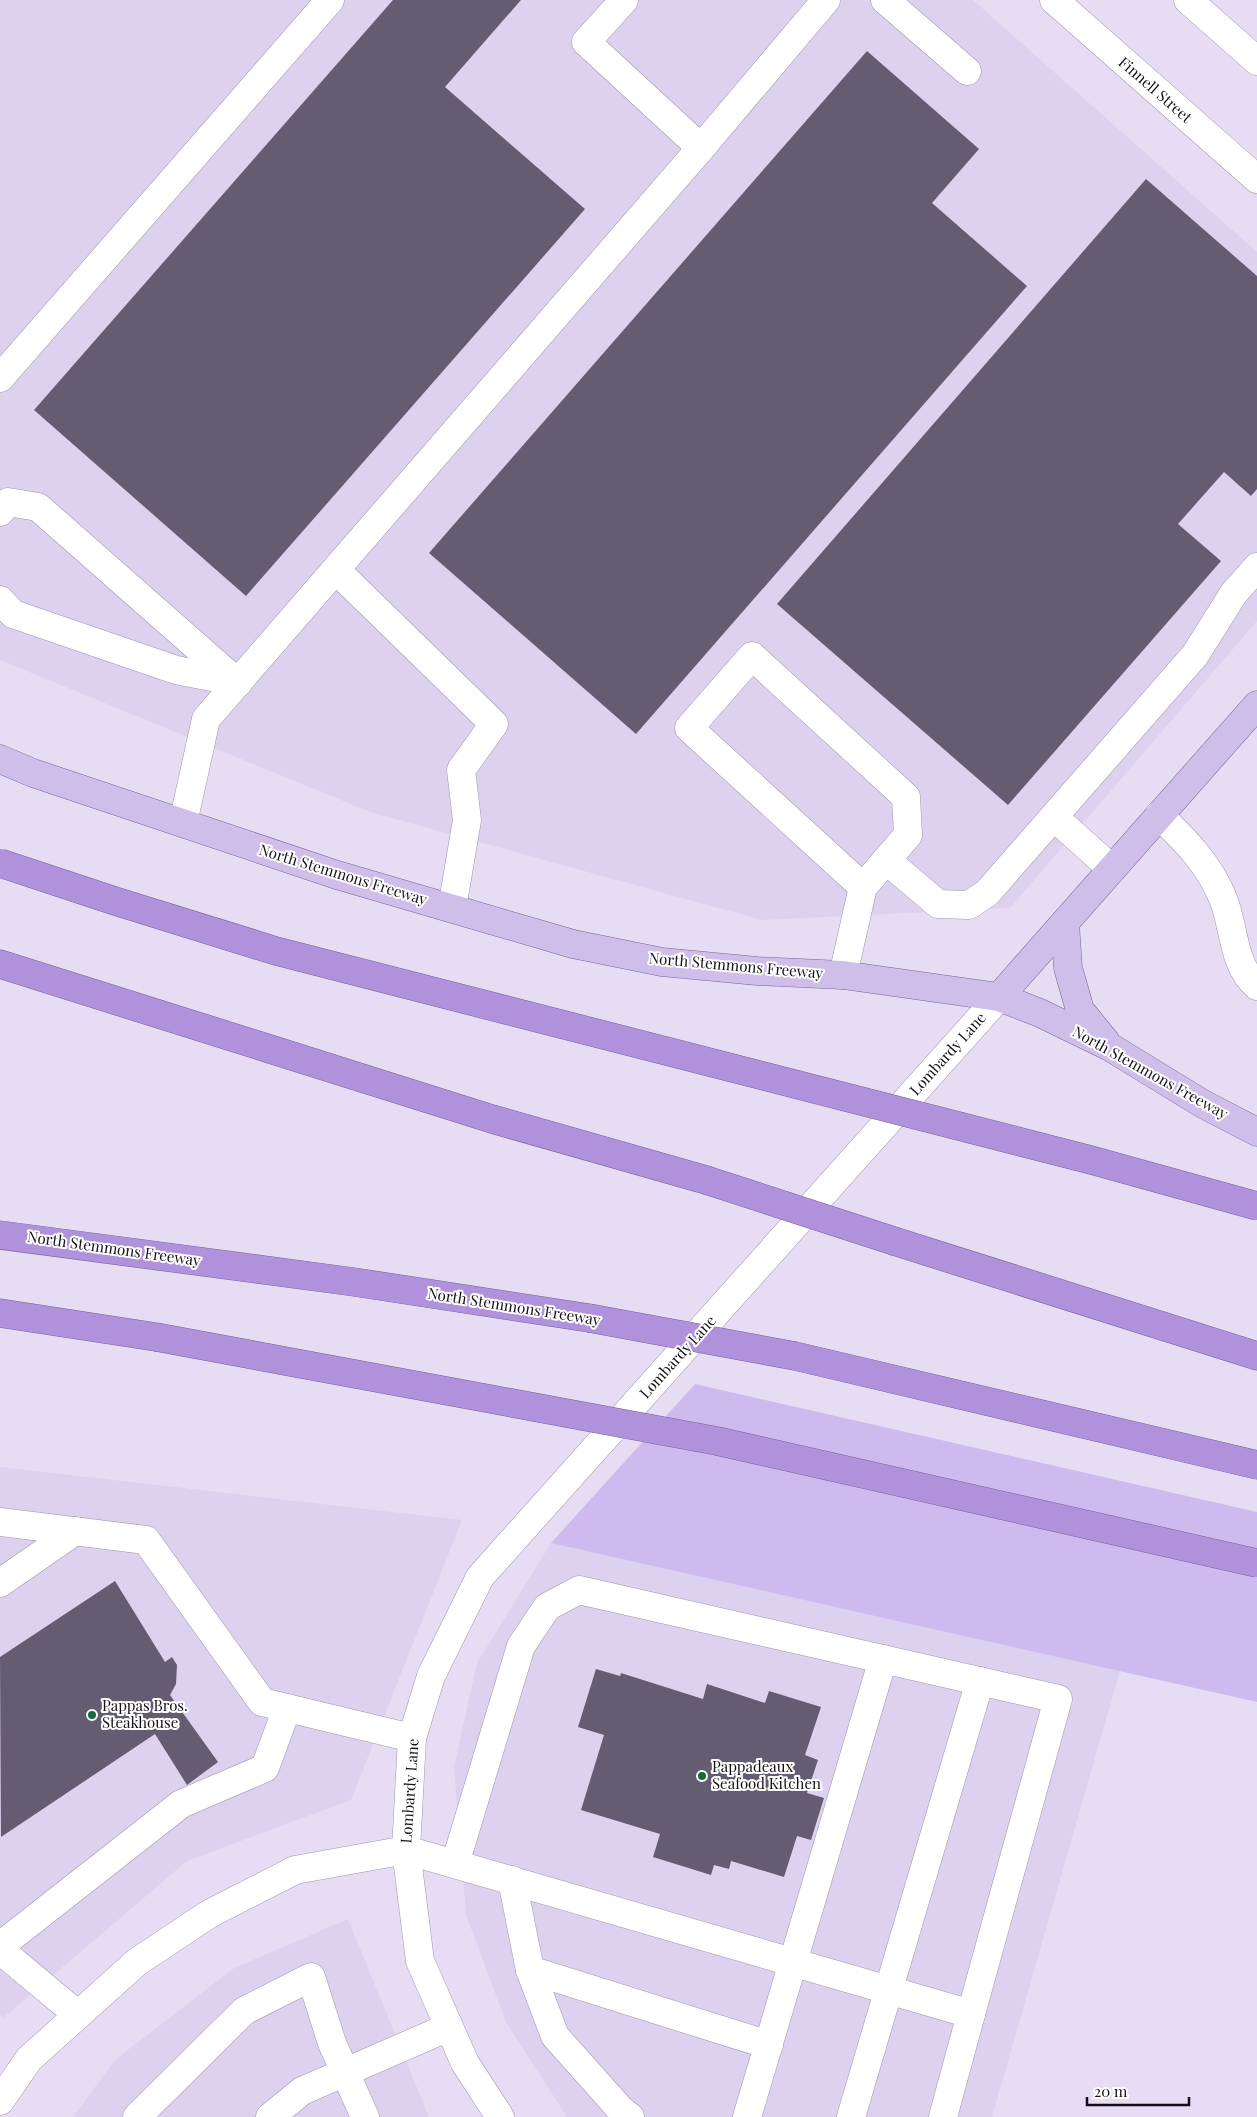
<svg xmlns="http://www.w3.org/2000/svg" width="1257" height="2117" font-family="'Playfair Display',serif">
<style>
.built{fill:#dcd1ef}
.green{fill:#cebaef}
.building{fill:#645d71}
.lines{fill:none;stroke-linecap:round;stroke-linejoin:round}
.minor-casing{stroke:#9e96ac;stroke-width:29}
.major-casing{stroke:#786496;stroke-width:29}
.highway-casing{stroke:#786496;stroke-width:29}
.minor{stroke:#fff;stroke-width:28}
.major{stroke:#cfbee9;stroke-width:28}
.highway{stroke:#af92db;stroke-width:28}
.highway-bridge-casing{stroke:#786496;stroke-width:29;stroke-linecap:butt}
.highway-bridge{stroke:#af92db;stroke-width:28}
.poi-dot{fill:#196939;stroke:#fff;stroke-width:2}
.labels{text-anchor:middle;stroke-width:4;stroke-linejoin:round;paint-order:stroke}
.street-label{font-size:15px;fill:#120f17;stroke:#fff}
.poi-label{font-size:15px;fill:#120f17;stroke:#fff;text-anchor:start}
</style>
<rect width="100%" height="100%" fill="#e6ddf5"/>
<g class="built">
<path d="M 0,0 L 973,0 L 1257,252 L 1257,621 L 1010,908 L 762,920 L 370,812 L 0,660 Z"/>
<path d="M 0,1467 L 462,1520 L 351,1800 L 187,1861 L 3,2018 L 0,2015 Z"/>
<path d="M 551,1543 L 1120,1671 L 992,2117 L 567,2117 L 506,2022 L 466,1915 L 454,1767 L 477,1663 Z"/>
<path d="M 348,1919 L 429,2117 L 73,2117 L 116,2059 L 234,1968 Z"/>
</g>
<path class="green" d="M 695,1384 L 1257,1512 L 1257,1702 L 551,1543 Z"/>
<g class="building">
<path d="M 393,0 L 521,0 L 445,87 L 585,209 L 246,596 L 34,410 Z"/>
<path d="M 867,51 L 979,149 L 932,203 L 1027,286 L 636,734 L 429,553 Z"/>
<path d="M 1146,179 L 1257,276 L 1257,489 L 1251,496 L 1224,472 L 1178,524 L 1221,561 L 1008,805 L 777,604 Z"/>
<path d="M 115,1581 L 165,1662 L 172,1657 L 177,1665 L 176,1684 L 170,1695 L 218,1762 L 187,1785 L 155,1734 L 1,1837 L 0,1657 Z"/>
<path d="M 596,1669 L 620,1676 L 621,1673 L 703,1699 L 707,1684 L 765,1703 L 769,1691 L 821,1707 L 805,1755 L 818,1760 L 807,1793 L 824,1798 L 811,1840 L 797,1836 L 784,1877 L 731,1861 L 729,1869 L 714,1865 L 711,1875 L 653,1857 L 660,1834 L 581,1810 L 604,1735 L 578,1727 Z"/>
</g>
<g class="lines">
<defs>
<g id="minor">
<path d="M 624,0 L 586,42 L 701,148"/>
<path d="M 885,0 L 967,71"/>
<path d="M 1054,0 L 1257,179"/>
<path d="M 1188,0 L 1257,61"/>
<path d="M 0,378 L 330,0"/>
<path d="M 0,512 L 8,502 L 38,507 L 238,683"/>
<path d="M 336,570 L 494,724 L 461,770 L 467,820 L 452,908"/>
<path d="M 0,600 L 13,614 L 176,670 L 237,682"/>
<path d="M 1159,815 C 1186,841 1210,865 1224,901 C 1234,927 1233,966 1257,986"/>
<path d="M 1054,817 L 1112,869"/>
<path d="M 183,823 L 206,719 L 701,148 L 826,0"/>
<path d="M 886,860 L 938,904 L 969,905 L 987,893 L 1195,655 L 1234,593 L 1257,567"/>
<path d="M 843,975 L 863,887 L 908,835 L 906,797 L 752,656 L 689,728 L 863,887"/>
<path d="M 0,1522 L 146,1540 L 262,1702 L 412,1738"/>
<path d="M 0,1583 L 75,1531"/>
<path d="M 512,1880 L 530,1970 L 555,2036 L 621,2110 L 630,2117"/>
<path d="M 0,1946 L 181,1804 L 265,1768 L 287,1708"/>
<path d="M 0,1950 L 78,2015"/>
<path d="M 530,1970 L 769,2045"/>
<path d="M 0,2101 L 29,2059 L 137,1962 L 209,1914 L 295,1870 L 406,1850 L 971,2014 L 1058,1699 L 579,1590 L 547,1607 L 521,1646 L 455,1864"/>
<path d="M 137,2117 L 244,2011 L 311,1977 L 332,2043 L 365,2117"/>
<path d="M 270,2117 L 302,2091 L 449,2027"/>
<path d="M 500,2117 L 465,2063 L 420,1961 L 406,1850 L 412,1738 L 431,1676 L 480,1577 L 999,997"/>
<path d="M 747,2117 L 883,1659"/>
<path d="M 851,2117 L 980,1681"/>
<path d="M 943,2117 L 971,2014"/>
</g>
<g id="major">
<path d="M 0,759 L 33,773 L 337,875 L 573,944 L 662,962 L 757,971 L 843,975 L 999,997 L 1040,1013 L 1110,1047 L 1203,1104 L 1257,1132"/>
<path d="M 1065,923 L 1068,968 L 1080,1010 L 1106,1042"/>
<path d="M 999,997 L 1257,705"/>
</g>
<g id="highway">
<path d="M 0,964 L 492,1119 L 706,1180"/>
<path d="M 0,1235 L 354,1282 L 589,1318"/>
<path d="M 897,1242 L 1257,1356"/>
<path d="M 0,1313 L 156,1337"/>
<path d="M 795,1356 L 1257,1465"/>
</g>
</defs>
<use href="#minor" class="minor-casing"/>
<use href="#major" class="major-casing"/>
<use href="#highway" class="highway-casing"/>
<use href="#minor" class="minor"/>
<use href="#major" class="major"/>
<use href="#highway" class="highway"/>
<defs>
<g id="highway-bridge">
<path d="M 0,863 L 118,902 L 276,951 L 1091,1160 L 1257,1206"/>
<path d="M 706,1180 L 897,1242"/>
<path d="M 589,1318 L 795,1356"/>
<path d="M 156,1337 L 717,1441 L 1257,1563"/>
</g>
</defs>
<use href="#highway-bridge" class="highway-bridge-casing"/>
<use href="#highway-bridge" class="highway-bridge"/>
</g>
<g class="poi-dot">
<circle cx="92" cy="1715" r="5"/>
<circle cx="702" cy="1776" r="5"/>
</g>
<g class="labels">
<g class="street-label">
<text transform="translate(1155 90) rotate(41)" y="5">Finnell Street</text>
<text transform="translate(343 875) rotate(17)" y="5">North Stemmons Freeway</text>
<text transform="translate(736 966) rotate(5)" y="5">North Stemmons Freeway</text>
<text transform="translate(948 1054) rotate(-48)" y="5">Lombardy Lane</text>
<text transform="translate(1150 1073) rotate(29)" y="5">North Stemmons Freeway</text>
<text transform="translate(114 1249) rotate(8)" y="5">North Stemmons Freeway</text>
<text transform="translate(514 1307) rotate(9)" y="5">North Stemmons Freeway</text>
<text transform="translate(678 1357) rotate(-48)" y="5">Lombardy Lane</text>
<text transform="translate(410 1791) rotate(-86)" y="5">Lombardy Lane</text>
</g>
<g class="poi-label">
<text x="102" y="1711">Pappas Bros.<tspan x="102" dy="17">Steakhouse</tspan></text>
<text x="712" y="1772">Pappadeaux<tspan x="712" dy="17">Seafood Kitchen</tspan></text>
</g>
</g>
<path d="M1087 2097v8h102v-8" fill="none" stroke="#120f17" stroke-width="2.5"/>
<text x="1094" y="2097" font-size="15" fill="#120f17" stroke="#ffffff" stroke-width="4" paint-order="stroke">20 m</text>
</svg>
